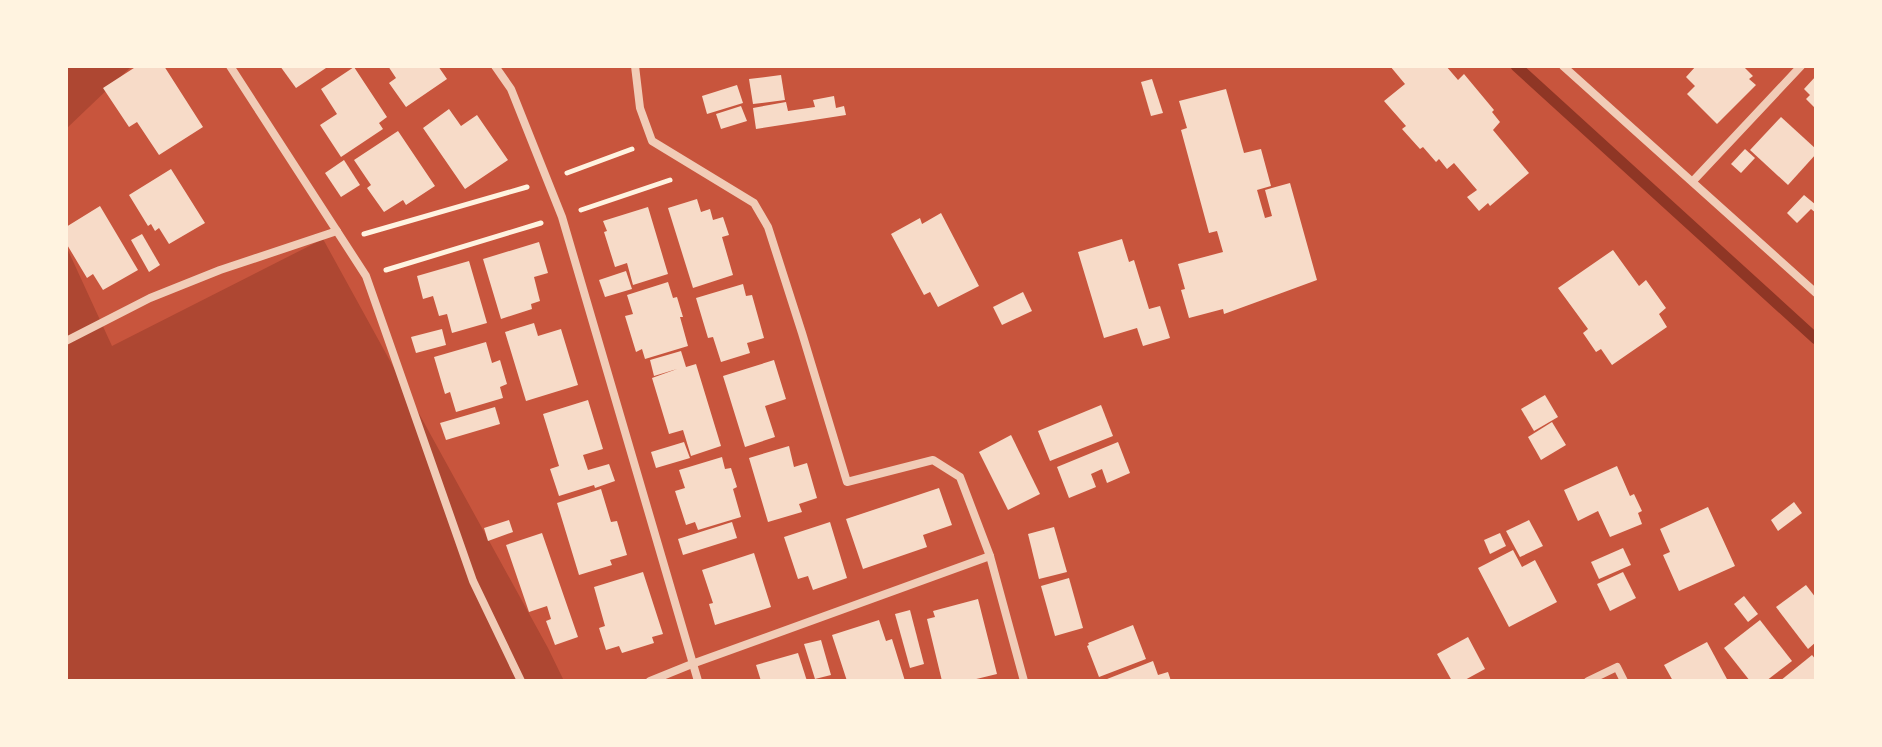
<svg xmlns="http://www.w3.org/2000/svg" width="1882" height="747" font-family="'Space Grotesk',sans-serif">
<style>
.green{fill:#ae4732}
.lines{fill:none;stroke-linecap:round;stroke-linejoin:round}
.stream{stroke:#8f3625;stroke-width:11}
.building{fill:#f7dbc8}
.path{stroke:#fff3e0;stroke-width:5}
.minor{stroke:#f1ccb7;stroke-width:8}
</style>
<rect width="100%" height="100%" fill="#c8553d"/>
<g class="green">
<path d="M 66,66 L 132,66 L 66,129 Z"/>
<path d="M 323,239 L 548,648 L 564,681 L 66,681 L 66,246 L 112,346 Z"/>
</g>
<g class="lines">
<path class="stream" d="M 1516,66 L 1816,339"/>
</g>
<g class="building">
<path d="M 137,66 L 164,66 L 203,127 L 159,155 L 137,122 L 129,127 L 103,88 Z"/>
<path d="M 280,66 L 329,66 L 296,88 Z"/>
<path d="M 388,66 L 438,66 L 447,79 L 406,107 L 389,83 L 396,78 Z"/>
<path d="M 1390,66 L 1446,66 L 1458,80 L 1464,74 L 1494,110 L 1492,112 L 1500,122 L 1493,130 L 1529,173 L 1490,206 L 1488,203 L 1479,211 L 1467,197 L 1477,190 L 1454,163 L 1447,169 L 1439,159 L 1436,162 L 1423,147 L 1420,149 L 1402,129 L 1406,126 L 1384,101 L 1405,84 Z"/>
<path d="M 1696,66 L 1743,66 L 1753,76 L 1749,79 L 1756,85 L 1717,124 L 1687,94 L 1695,86 L 1686,77 Z"/>
<path d="M 354,67 L 387,117 L 379,123 L 383,129 L 341,157 L 320,125 L 337,114 L 321,89 Z"/>
<path d="M 781,75 L 785,100 L 753,104 L 749,79 Z"/>
<path d="M 1816,76 L 1816,109 L 1806,99 L 1810,95 L 1804,89 Z"/>
<path d="M 1152,79 L 1163,113 L 1151,116 L 1141,82 Z"/>
<path d="M 737,85 L 743,103 L 707,114 L 702,96 Z"/>
<path d="M 1226,89 L 1244,153 L 1261,149 L 1271,186 L 1257,190 L 1265,218 L 1272,216 L 1265,190 L 1290,183 L 1317,280 L 1224,314 L 1223,309 L 1189,318 L 1181,290 L 1185,289 L 1178,264 L 1223,252 L 1217,231 L 1209,233 L 1181,130 L 1187,128 L 1179,101 Z"/>
<path d="M 834,96 L 836,108 L 844,106 L 846,115 L 756,129 L 753,108 L 786,102 L 788,111 L 815,107 L 813,100 Z"/>
<path d="M 741,106 L 747,121 L 721,129 L 716,114 Z"/>
<path d="M 449,109 L 461,126 L 477,115 L 508,160 L 465,189 L 423,128 Z"/>
<path d="M 1781,117 L 1816,149 L 1816,154 L 1788,185 L 1750,150 Z"/>
<path d="M 398,131 L 435,186 L 406,205 L 403,200 L 384,212 L 367,188 L 371,185 L 354,160 Z"/>
<path d="M 1745,149 L 1755,158 L 1741,173 L 1731,164 Z"/>
<path d="M 344,160 L 360,185 L 341,197 L 325,173 Z"/>
<path d="M 171,169 L 205,223 L 169,244 L 159,228 L 155,231 L 151,224 L 148,226 L 129,195 Z"/>
<path d="M 1804,195 L 1816,205 L 1816,213 L 1811,209 L 1797,223 L 1787,213 Z"/>
<path d="M 697,199 L 701,212 L 710,209 L 713,220 L 723,217 L 729,235 L 722,237 L 733,275 L 693,288 L 668,208 Z"/>
<path d="M 100,206 L 138,270 L 103,290 L 93,274 L 87,278 L 66,243 L 66,227 Z"/>
<path d="M 648,207 L 668,274 L 633,285 L 627,263 L 615,267 L 604,232 L 607,231 L 603,221 Z"/>
<path d="M 941,213 L 979,286 L 938,307 L 930,292 L 924,295 L 891,234 L 920,218 L 922,224 Z"/>
<path d="M 142,234 L 160,265 L 149,272 L 131,240 Z"/>
<path d="M 1122,239 L 1129,262 L 1134,260 L 1149,309 L 1160,306 L 1170,338 L 1143,346 L 1137,328 L 1104,338 L 1078,252 Z"/>
<path d="M 539,242 L 548,273 L 534,277 L 540,301 L 531,304 L 532,309 L 501,319 L 483,259 Z"/>
<path d="M 1613,250 L 1639,286 L 1646,280 L 1666,308 L 1659,314 L 1667,327 L 1612,365 L 1601,349 L 1596,352 L 1583,333 L 1588,329 L 1558,288 Z"/>
<path d="M 469,261 L 487,323 L 452,333 L 447,314 L 439,316 L 433,296 L 423,299 L 417,276 Z"/>
<path d="M 626,271 L 632,289 L 605,297 L 599,280 Z"/>
<path d="M 668,282 L 673,298 L 677,297 L 683,317 L 680,317 L 688,346 L 645,359 L 642,349 L 636,352 L 625,316 L 633,314 L 627,295 Z"/>
<path d="M 743,284 L 746,296 L 752,295 L 764,338 L 747,343 L 750,353 L 721,362 L 713,337 L 708,338 L 696,298 Z"/>
<path d="M 1023,292 L 1032,311 L 1002,325 L 993,307 Z"/>
<path d="M 534,323 L 538,336 L 561,329 L 578,385 L 526,401 L 505,332 Z"/>
<path d="M 442,329 L 446,345 L 416,353 L 411,337 Z"/>
<path d="M 486,342 L 492,363 L 500,360 L 507,384 L 500,387 L 503,398 L 456,412 L 450,392 L 445,394 L 434,357 Z"/>
<path d="M 681,351 L 686,367 L 696,364 L 721,446 L 691,456 L 683,430 L 669,434 L 652,378 L 677,369 L 654,376 L 650,360 Z"/>
<path d="M 774,360 L 786,399 L 765,406 L 775,437 L 745,447 L 723,376 Z"/>
<path d="M 1545,395 L 1558,417 L 1534,431 L 1521,409 Z"/>
<path d="M 588,400 L 603,449 L 583,455 L 588,470 L 609,464 L 615,481 L 595,488 L 594,485 L 559,496 L 550,469 L 559,466 L 543,414 Z"/>
<path d="M 1101,405 L 1113,436 L 1050,461 L 1038,431 Z"/>
<path d="M 495,407 L 500,424 L 446,440 L 440,423 Z"/>
<path d="M 1552,422 L 1566,445 L 1541,460 L 1528,437 Z"/>
<path d="M 1011,435 L 1040,494 L 1008,510 L 979,452 Z"/>
<path d="M 684,442 L 690,458 L 656,468 L 651,452 Z"/>
<path d="M 1118,442 L 1130,473 L 1107,483 L 1102,469 L 1091,474 L 1096,487 L 1069,498 L 1057,467 Z"/>
<path d="M 789,446 L 794,467 L 807,463 L 817,498 L 799,504 L 802,512 L 768,522 L 749,458 Z"/>
<path d="M 722,457 L 725,469 L 731,468 L 737,487 L 733,489 L 741,517 L 698,530 L 695,522 L 686,525 L 675,491 L 685,488 L 679,470 Z"/>
<path d="M 1617,466 L 1630,496 L 1634,494 L 1642,511 L 1638,513 L 1642,524 L 1610,537 L 1598,511 L 1578,521 L 1564,490 Z"/>
<path d="M 939,488 L 952,525 L 923,535 L 927,547 L 863,569 L 846,519 Z"/>
<path d="M 601,489 L 611,522 L 617,521 L 627,555 L 610,560 L 612,565 L 579,575 L 557,503 Z"/>
<path d="M 1794,502 L 1802,513 L 1778,531 L 1771,520 Z"/>
<path d="M 1708,507 L 1735,566 L 1679,591 L 1663,555 L 1670,552 L 1660,529 Z"/>
<path d="M 509,520 L 513,532 L 488,541 L 484,528 Z"/>
<path d="M 1529,520 L 1543,546 L 1520,557 L 1506,531 Z"/>
<path d="M 732,522 L 737,538 L 683,555 L 678,539 Z"/>
<path d="M 830,522 L 847,578 L 813,590 L 808,576 L 798,579 L 784,537 Z"/>
<path d="M 1054,527 L 1067,572 L 1039,579 L 1028,534 Z"/>
<path d="M 542,533 L 578,637 L 555,645 L 546,621 L 551,619 L 547,606 L 529,612 L 506,545 Z"/>
<path d="M 1500,533 L 1506,546 L 1490,554 L 1484,540 Z"/>
<path d="M 1623,548 L 1631,565 L 1599,579 L 1591,562 Z"/>
<path d="M 1513,550 L 1522,567 L 1535,560 L 1557,602 L 1509,627 L 1478,568 Z"/>
<path d="M 754,553 L 771,607 L 715,625 L 709,604 L 713,603 L 702,570 Z"/>
<path d="M 643,572 L 663,634 L 652,637 L 654,643 L 622,653 L 619,646 L 606,650 L 599,628 L 605,626 L 594,587 Z"/>
<path d="M 1623,572 L 1636,598 L 1610,611 L 1597,584 Z"/>
<path d="M 1069,578 L 1083,628 L 1055,636 L 1041,586 Z"/>
<path d="M 1806,585 L 1816,598 L 1816,642 L 1808,649 L 1776,607 Z"/>
<path d="M 1744,596 L 1758,614 L 1748,622 L 1734,604 Z"/>
<path d="M 978,599 L 997,674 L 968,681 L 942,681 L 927,619 L 935,617 L 933,611 Z"/>
<path d="M 910,610 L 924,664 L 910,668 L 895,614 Z"/>
<path d="M 879,620 L 886,641 L 892,639 L 905,681 L 847,681 L 832,635 Z"/>
<path d="M 1760,620 L 1792,661 L 1766,681 L 1750,681 L 1724,648 Z"/>
<path d="M 1133,625 L 1146,659 L 1099,677 L 1087,646 L 1089,645 L 1088,643 Z"/>
<path d="M 1468,637 L 1485,669 L 1463,681 L 1452,681 L 1437,654 Z"/>
<path d="M 821,640 L 831,675 L 815,679 L 804,644 Z"/>
<path d="M 1707,642 L 1728,681 L 1673,681 L 1664,665 Z"/>
<path d="M 798,653 L 807,681 L 761,681 L 756,665 Z"/>
<path d="M 1812,655 L 1816,660 L 1816,681 L 1780,681 Z"/>
<path d="M 1153,661 L 1158,675 L 1168,672 L 1171,681 L 1102,681 Z"/>
</g>
<g class="lines">
<g class="path">
<path d="M 567,173 L 632,149"/>
<path d="M 581,210 L 670,180"/>
<path d="M 364,234 L 527,187"/>
<path d="M 386,270 L 541,223"/>
</g>
<g class="minor">
<path d="M 230,66 L 366,276 L 473,581 L 521,681"/>
<path d="M 495,66 L 511,89 L 562,217 L 698,681"/>
<path d="M 635,66 L 640,108 L 652,141 L 754,203 L 768,227 L 802,333 L 847,482 L 933,460 L 960,477 L 990,556 L 1024,681"/>
<path d="M 1563,66 L 1816,293"/>
<path d="M 1693,181 L 1801,66"/>
<path d="M 66,341 L 150,298 L 220,270 L 337,231"/>
<path d="M 650,681 L 692,664 L 990,556"/>
<path d="M 1588,681 L 1617,667 L 1624,681"/>
</g>
</g>
<rect width="1882" height="747" fill="none" stroke="#fff3e0" stroke-width="136"/>
</svg>
